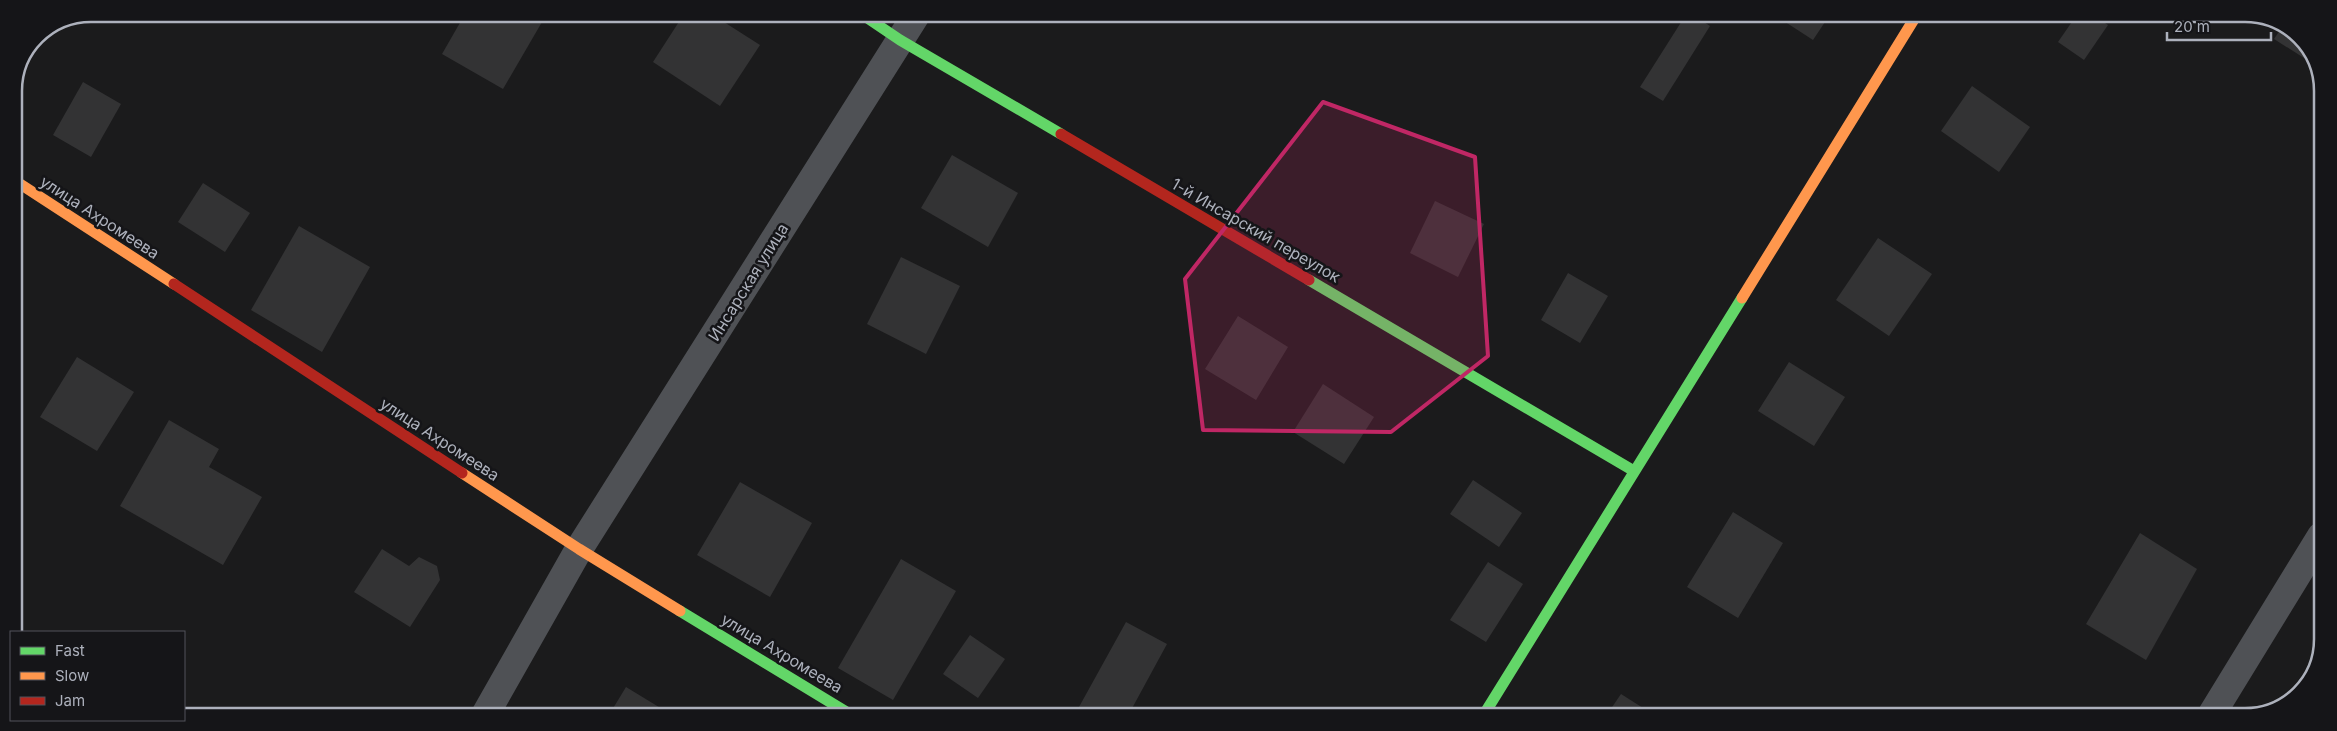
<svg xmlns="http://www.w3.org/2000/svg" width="2337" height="731" font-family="Inter,sans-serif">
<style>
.building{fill:#333334}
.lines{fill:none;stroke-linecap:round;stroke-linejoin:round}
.street{stroke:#4f5155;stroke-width:28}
.fast{stroke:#63d668;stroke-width:11}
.slow{stroke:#ff974d;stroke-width:11}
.jam{stroke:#b3261e;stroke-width:11}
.marked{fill:#c02765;fill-opacity:0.2;stroke:#c02765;stroke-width:4;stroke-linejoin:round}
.labels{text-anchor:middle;stroke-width:5;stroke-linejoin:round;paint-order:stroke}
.street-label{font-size:16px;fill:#adb1bc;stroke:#151518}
.rim{fill:none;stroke:#adb1bc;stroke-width:2.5}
</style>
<rect width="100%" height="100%" fill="#1b1b1c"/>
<g class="building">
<path d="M 465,14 L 528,14 L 542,22 L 503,89 L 442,54 Z"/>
<path d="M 684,14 L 713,15 L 760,45 L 720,106 L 653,62 Z"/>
<path d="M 1685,16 L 1695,16 L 1710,26 L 1663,101 L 1640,87 Z"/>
<path d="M 1776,16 L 1829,16 L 1813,40 Z"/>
<path d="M 2076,16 L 2095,16 L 2108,25 L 2084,60 L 2058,42 Z"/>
<path d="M 2282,27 L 2307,44 L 2315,65 L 2274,39 Z"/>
<path d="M 83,82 L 121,104 L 91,157 L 53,135 Z"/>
<path d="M 1972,86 L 2030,127 L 1999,172 L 1941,131 Z"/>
<path d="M 952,155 L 1018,193 L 988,247 L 921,208 Z"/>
<path d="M 203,183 L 250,213 L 225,252 L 178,222 Z"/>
<path d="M 1435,201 L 1484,224 L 1458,277 L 1410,253 Z"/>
<path d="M 299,226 L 370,267 L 322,352 L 251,310 Z"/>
<path d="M 1878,238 L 1932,274 L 1889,336 L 1836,300 Z"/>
<path d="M 901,257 L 960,286 L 926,354 L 867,324 Z"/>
<path d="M 1568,273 L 1608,296 L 1580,343 L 1541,320 Z"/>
<path d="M 1238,316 L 1288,347 L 1256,400 L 1205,369 Z"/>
<path d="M 77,357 L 134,392 L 97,451 L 40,417 Z"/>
<path d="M 1789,362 L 1845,397 L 1814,446 L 1758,411 Z"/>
<path d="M 1323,384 L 1374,417 L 1344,464 L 1293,432 Z"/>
<path d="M 169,420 L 219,449 L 209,467 L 262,497 L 223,565 L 120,506 Z"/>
<path d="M 1473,480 L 1522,513 L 1499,547 L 1450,514 Z"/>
<path d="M 740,482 L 812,523 L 770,597 L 697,555 Z"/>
<path d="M 1733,512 L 1783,543 L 1738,618 L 1687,587 Z"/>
<path d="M 2140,533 L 2197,569 L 2146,660 L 2086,624 Z"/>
<path d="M 382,549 L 409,566 L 419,557 L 437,566 L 440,580 L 410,627 L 354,592 Z"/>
<path d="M 901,559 L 956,591 L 893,700 L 838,668 Z"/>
<path d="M 1488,562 L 1523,584 L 1486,642 L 1450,620 Z"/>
<path d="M 1126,622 L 1167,644 L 1130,712 L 1138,716 L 1074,716 Z"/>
<path d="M 970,635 L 1005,659 L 978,698 L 943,674 Z"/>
<path d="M 626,687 L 672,715 L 609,715 Z"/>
<path d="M 1621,694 L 1651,713 L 1648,717 L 1606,716 Z"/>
</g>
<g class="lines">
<g class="street">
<path d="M 485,715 L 579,549 L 916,15"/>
<path d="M 2210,717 L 2321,536"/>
</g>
<g class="fast">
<path d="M 863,15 L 900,40 L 1061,134"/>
<path d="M 1309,280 L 1634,471"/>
<path d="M 680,611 L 853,716"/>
<path d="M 1483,716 L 1742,298"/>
</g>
<g class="slow">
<path d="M 14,180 L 174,284"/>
<path d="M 1742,298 L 1916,16"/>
<path d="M 462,473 L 579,549 L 680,611"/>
</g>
<g class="jam">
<path d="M 1061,134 L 1309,280"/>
<path d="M 174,284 L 462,473"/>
</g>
</g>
<path class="marked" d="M 1323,102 L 1475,157 L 1488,356 L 1391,432 L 1203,430 L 1185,279 Z"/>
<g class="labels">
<g class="street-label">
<text transform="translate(100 217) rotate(33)" y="6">улица Ахромеева</text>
<text transform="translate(1256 230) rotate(30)" y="6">1-й Инсарский переулок</text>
<text transform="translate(748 282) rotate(-58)" y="6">Инсарская улица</text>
<text transform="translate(440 439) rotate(33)" y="6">улица Ахромеева</text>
<text transform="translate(782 653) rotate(31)" y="6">улица Ахромеева</text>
</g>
</g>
<path d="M0 0H2337V731H0ZM91 22H2245A69 69 0 0 1 2314 91V639A69 69 0 0 1 2245 708H91A69 69 0 0 1 22 639V91A69 69 0 0 1 91 22Z" fill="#151518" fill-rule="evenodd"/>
<path class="rim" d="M91 22H2245A69 69 0 0 1 2314 91V639A69 69 0 0 1 2245 708H91A69 69 0 0 1 22 639V91A69 69 0 0 1 91 22Z"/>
<rect x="10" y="631" width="175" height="90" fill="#151518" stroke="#52535a"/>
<rect x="20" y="647" width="25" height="8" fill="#63d668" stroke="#52535a"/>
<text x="55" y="656" font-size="15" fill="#adb1bc">Fast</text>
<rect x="20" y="672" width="25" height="8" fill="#ff974d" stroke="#52535a"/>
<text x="55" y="681" font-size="15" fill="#adb1bc">Slow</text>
<rect x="20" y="697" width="25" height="8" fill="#b3261e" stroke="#52535a"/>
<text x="55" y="706" font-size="15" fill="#adb1bc">Jam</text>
<path d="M2167 32v8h104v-8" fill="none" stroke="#adb1bc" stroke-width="2.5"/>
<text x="2174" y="32" font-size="15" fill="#adb1bc" stroke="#151518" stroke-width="4" paint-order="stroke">20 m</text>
</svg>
